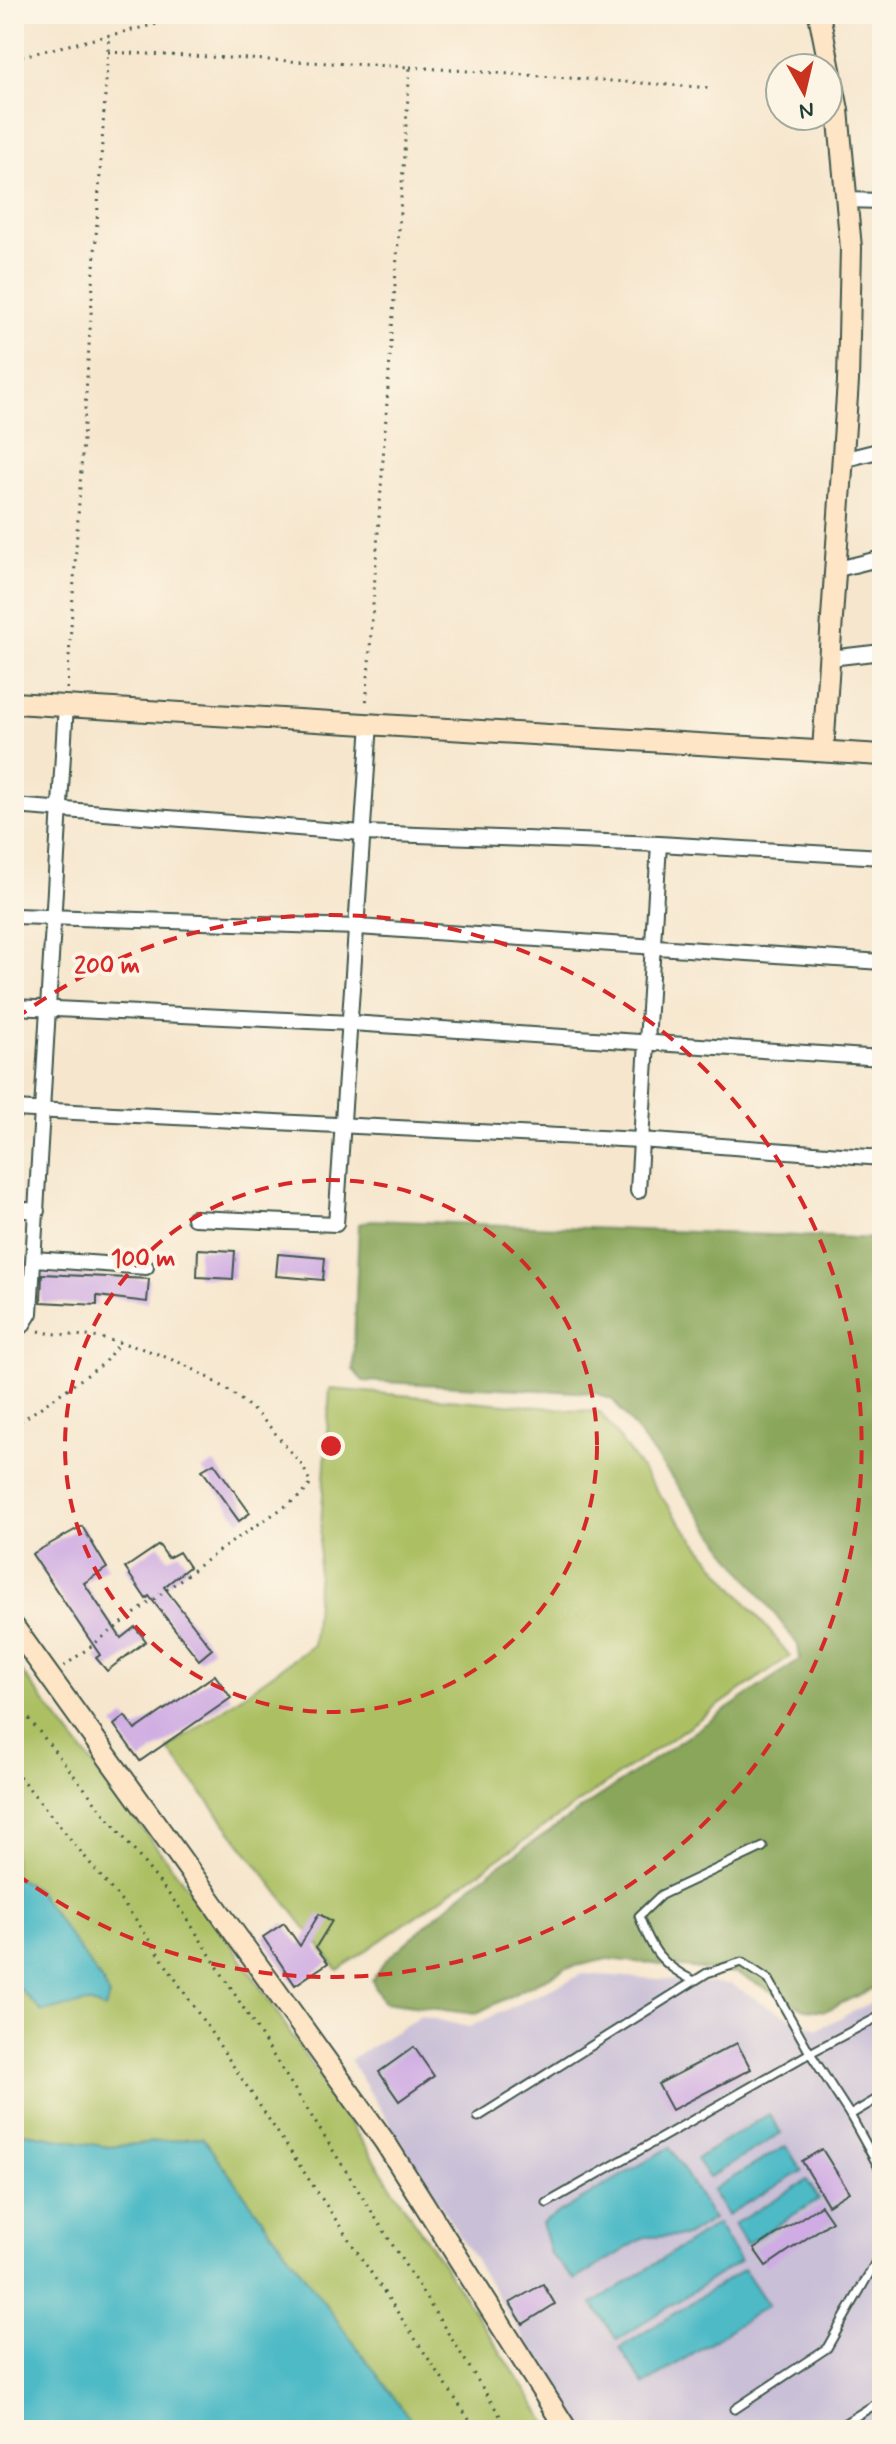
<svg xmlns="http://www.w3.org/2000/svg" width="896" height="2444" font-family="Mynerve,sans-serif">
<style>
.industrial{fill:#c9bfd7}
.green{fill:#acc064;stroke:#667e4c;stroke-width:2}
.forest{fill:#89a65a;stroke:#547247;stroke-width:2}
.water{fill:#4dbac6;stroke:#367c7d;stroke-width:2}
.building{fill:#cface3}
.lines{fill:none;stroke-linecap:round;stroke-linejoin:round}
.lane-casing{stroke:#3f564b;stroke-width:11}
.street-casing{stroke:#3f564b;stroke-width:18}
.secondary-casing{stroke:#3f564b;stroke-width:24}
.path{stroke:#3f564b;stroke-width:3;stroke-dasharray:2 6;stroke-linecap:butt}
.lane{stroke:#fff;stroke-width:7}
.street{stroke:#fff;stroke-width:14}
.secondary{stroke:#fde5c5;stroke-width:20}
.ring{fill:none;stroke:#d62828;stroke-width:4;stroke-dasharray:14 10}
.centre{fill:#d62828;stroke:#fcf5e5;stroke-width:4}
.ring-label{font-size:24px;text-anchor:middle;font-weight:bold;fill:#d62828;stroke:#fcf5e5;stroke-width:8;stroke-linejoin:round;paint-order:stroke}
</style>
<rect width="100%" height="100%" fill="#fcf5e5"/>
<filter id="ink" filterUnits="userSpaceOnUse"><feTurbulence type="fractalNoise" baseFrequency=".0125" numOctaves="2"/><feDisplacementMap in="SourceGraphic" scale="16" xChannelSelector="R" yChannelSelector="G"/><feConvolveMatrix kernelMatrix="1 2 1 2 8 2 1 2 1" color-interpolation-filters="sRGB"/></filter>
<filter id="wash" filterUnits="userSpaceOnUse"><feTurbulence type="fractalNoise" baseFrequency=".006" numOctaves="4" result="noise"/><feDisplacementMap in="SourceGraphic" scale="32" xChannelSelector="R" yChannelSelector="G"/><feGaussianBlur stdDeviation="1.8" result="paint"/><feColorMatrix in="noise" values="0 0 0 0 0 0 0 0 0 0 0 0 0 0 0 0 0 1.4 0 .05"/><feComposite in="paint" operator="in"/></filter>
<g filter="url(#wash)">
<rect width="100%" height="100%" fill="#f6e6cd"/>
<path class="industrial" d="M 583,1974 L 731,1984 L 771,2008 L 818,2029 L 882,1997 L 882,2430 L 581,2430 L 350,2060 L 421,2016 L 469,2027 Z"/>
<g class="green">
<path d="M 330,1389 L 600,1412 L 676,1517 L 790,1656 L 338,1970 L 168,1749 L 313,1645 Z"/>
<path d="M 14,1662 L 235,1949 L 552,2430 L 418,2430 L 202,2137 L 109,2147 L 14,2131 Z"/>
</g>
<path class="forest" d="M 371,1220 L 882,1239 L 882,1984 L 825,2011 L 805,2009 L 737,1973 L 608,1959 L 566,1968 L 475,2014 L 383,2002 L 372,1980 L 385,1961 L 475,1882 L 800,1659 L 798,1645 L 613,1400 L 595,1393 L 363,1381 L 353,1370 L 359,1224 Z"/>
<g class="water">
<path d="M 14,1876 L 36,1889 L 103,1983 L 109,1996 L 105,2009 L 88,2003 L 42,2012 L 14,1983 Z"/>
<path d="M 769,2114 L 781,2133 L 709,2178 L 696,2159 Z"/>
<path d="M 14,2131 L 109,2147 L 202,2137 L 418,2430 L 14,2430 Z"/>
<path d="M 786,2146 L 802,2171 L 727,2215 L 712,2190 Z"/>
<path d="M 670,2147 L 713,2219 L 686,2236 L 645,2237 L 575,2280 L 550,2254 L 542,2223 Z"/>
<path d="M 807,2180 L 819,2199 L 746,2244 L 734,2224 Z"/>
<path d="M 717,2224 L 740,2261 L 617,2340 L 593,2304 Z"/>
<path d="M 744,2269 L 768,2305 L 644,2385 L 620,2348 Z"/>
</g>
<g id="blocks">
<g class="building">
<path d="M 198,1249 L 235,1251 L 233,1279 L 197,1277 Z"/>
<path d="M 278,1254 L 325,1258 L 323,1280 L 276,1276 Z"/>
<path d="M 42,1274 L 149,1279 L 147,1302 L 97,1296 L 97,1305 L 41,1302 Z"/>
<path d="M 214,1463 L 250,1513 L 239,1521 L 202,1470 Z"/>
<path d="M 82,1526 L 107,1568 L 84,1583 L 121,1638 L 135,1627 L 146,1641 L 107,1671 L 96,1658 L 100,1655 L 32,1554 Z"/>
<path d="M 159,1545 L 168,1558 L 179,1552 L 189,1567 L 164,1587 L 212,1649 L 199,1660 L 149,1596 L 146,1599 L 125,1568 Z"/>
<path d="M 215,1675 L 231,1698 L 140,1761 L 114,1725 L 125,1716 L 135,1730 Z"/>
<path d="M 319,1914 L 332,1921 L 316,1947 L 328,1963 L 295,1985 L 263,1937 L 284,1923 L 300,1946 Z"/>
<path d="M 737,2043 L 751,2069 L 672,2110 L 658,2084 Z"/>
<path d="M 414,2047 L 434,2076 L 399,2101 L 379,2072 Z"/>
<path d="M 822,2149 L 849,2192 L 828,2205 L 802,2161 Z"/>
<path d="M 821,2205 L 832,2221 L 766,2266 L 754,2249 Z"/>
<path d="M 543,2284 L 555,2304 L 523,2324 L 510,2303 Z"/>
</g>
</g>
</g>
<g filter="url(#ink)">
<use href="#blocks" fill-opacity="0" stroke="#3f564b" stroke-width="2"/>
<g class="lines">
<defs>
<g id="lane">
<path d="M 694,1981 C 660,1964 652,1950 639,1916 L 661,1895 L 763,1847"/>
<path d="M 850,2115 L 882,2173"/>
<path d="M 478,2117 L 707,1973 L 742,1962 L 769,1980 L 810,2053 L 882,2015"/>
<path d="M 547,2203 L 810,2053 L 850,2115 L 882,2096"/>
<path d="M 735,2409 L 827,2348 L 882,2251"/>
<path d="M 834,2430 L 882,2400"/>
</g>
<g id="street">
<path d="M 846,200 L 882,201"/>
<path d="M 842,460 L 882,450"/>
<path d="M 838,569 L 882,558"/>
<path d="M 830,658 L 882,652"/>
<path d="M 14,806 L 363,833 L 659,844 L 882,857"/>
<path d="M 14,916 L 358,927 L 882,962"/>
<path d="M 14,1007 L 351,1023 L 882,1058"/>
<path d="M 14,1109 L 640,1140 L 882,1158"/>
<path d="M 638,1191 L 659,844"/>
<path d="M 14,1209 L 37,1211"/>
<path d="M 194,1218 L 336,1224 L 370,723"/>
<path d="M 34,1259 L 146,1267"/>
<path d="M 14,1326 L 22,1326 L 30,1313 L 66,704"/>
</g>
<g id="secondary">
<path d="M 819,14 L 838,110 L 851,248 L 848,381 L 823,751"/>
<path d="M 14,703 L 882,755"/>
<path d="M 14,1627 L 385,2142 L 567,2430"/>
</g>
</defs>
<use href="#lane" class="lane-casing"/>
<use href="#street" class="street-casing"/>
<use href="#secondary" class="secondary-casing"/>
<g class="path">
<path d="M 108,52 L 410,67 L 366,707"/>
<path d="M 14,58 L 199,14"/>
<path d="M 410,67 L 713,88"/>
<path d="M 67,689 L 109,34"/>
<path d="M 39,1331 C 57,1336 76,1334 94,1337 C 166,1350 234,1381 280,1439 C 290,1452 308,1468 310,1485 L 302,1495 L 220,1550 L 63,1667"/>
<path d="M 14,1426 L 103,1364 L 120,1342"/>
<path d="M 14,1700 L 183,1912 L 509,2430"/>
<path d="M 14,1770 L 134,1917 L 476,2430"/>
</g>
<use href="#lane" class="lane"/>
<use href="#street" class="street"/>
<use href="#secondary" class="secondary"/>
</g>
</g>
<g class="ring">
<circle cx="331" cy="1446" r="266"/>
<path d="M15 1019A531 531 0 1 1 15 1873"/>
</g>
<circle cx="331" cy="1446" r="12" class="centre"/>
<g class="ring-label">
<text x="107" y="973">200 m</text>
<text x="143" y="1266">100 m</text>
</g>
<rect width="896" height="2444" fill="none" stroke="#fcf5e5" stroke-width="48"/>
<g transform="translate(804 92) rotate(172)"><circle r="38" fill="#fcf5e5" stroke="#a4ab9e" stroke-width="2"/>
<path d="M0-6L14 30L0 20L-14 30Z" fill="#c8321e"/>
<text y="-12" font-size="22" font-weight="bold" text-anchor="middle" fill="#1f3d34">N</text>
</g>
</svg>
